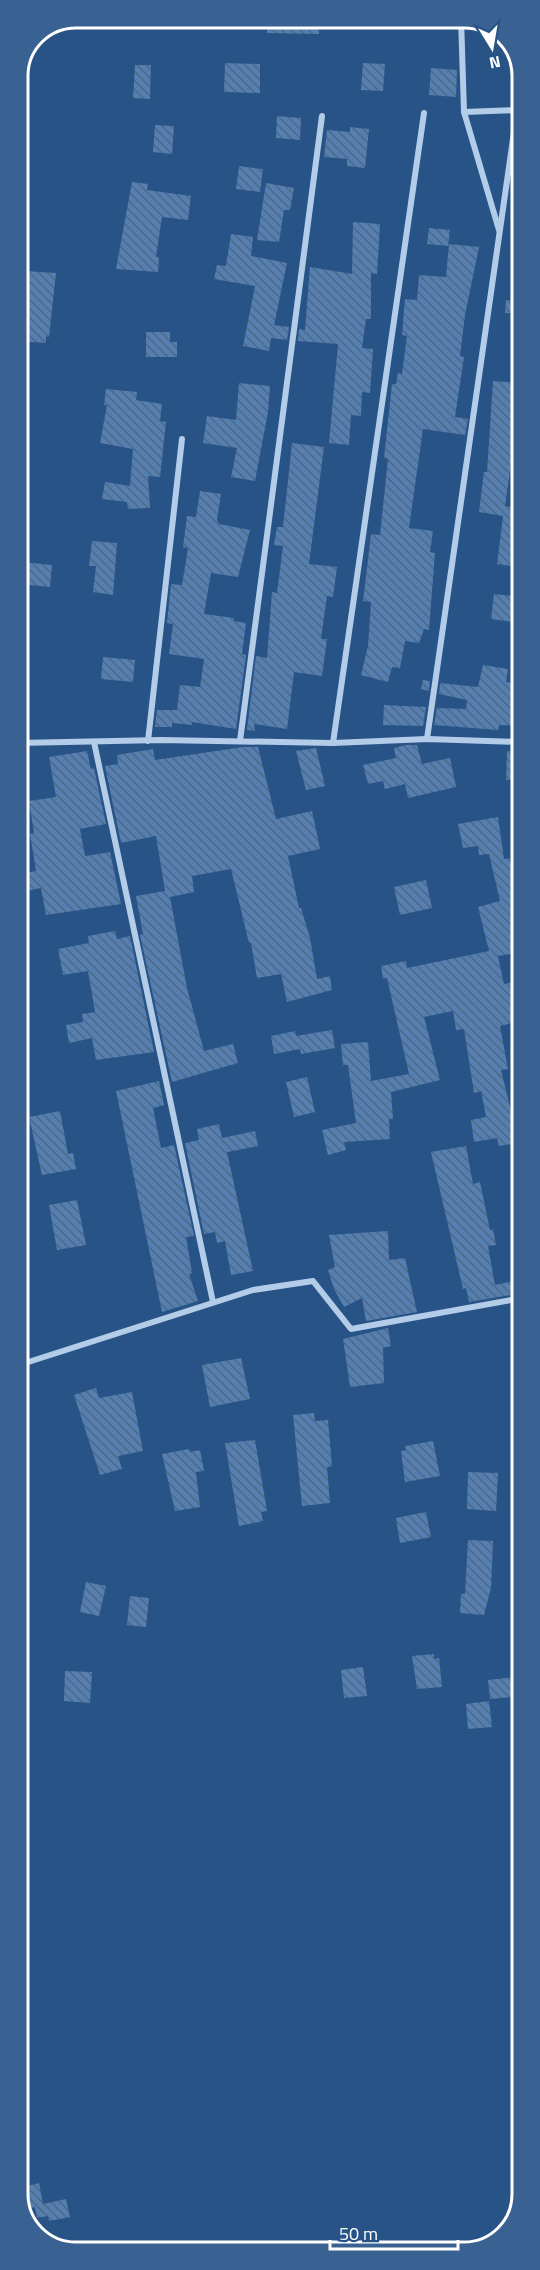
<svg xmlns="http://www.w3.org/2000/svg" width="540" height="2270" font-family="'Titillium Web',sans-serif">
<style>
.building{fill:url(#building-back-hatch)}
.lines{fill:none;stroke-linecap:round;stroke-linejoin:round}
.minor{stroke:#b3cce8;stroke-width:6}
.rim{fill:none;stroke:#fff;stroke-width:3}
</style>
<defs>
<pattern id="building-back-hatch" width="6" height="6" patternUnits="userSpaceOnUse" patternTransform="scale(1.5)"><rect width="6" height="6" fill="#547fb0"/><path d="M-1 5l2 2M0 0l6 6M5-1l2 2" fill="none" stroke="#506883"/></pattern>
</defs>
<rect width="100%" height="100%" fill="#285387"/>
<g class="building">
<path d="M 268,18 L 320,18 L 319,34 L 267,33 Z"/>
<path d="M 225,63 L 260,64 L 260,93 L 224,92 Z"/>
<path d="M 363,63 L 385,64 L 383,91 L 361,90 Z"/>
<path d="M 135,65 L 151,65 L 150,99 L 133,98 Z"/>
<path d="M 431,68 L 457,70 L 456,97 L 429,95 Z"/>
<path d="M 277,116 L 301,118 L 300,140 L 276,138 Z"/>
<path d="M 155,125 L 174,126 L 172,154 L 153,152 Z"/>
<path d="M 350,127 L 369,129 L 365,168 L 347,166 L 347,159 L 324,157 L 327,130 L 350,132 Z"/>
<path d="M 239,166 L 263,169 L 260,192 L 236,189 Z"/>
<path d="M 132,182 L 148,184 L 147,190 L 191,196 L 188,220 L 162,217 L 156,257 L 159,257 L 158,272 L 116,269 Z"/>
<path d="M 266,183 L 294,188 L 290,210 L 284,210 L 279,242 L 257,240 Z"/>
<path d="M 353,222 L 380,224 L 377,274 L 371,273 L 371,319 L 366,319 L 362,348 L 373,349 L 370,393 L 362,392 L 361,416 L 351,415 L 349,445 L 329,443 L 338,344 L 298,341 L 299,329 L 305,330 L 310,267 L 352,274 Z"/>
<path d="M 429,228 L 450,230 L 448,246 L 427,244 Z"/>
<path d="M 231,234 L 253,237 L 251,256 L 287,263 L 274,325 L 289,327 L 287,340 L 271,338 L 269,351 L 243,346 L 255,286 L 214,279 L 217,265 L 226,266 Z"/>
<path d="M 449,244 L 479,247 L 465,315 L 460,356 L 464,357 L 455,417 L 468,419 L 465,435 L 423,429 L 409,528 L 433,531 L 430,552 L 435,553 L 429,630 L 424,629 L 419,643 L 405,641 L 400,668 L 392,667 L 388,682 L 361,675 L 368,646 L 371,602 L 363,601 L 371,534 L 380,535 L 388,459 L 384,458 L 392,384 L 396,384 L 398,373 L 402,374 L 407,336 L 402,335 L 405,299 L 417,300 L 419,275 L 446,277 Z"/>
<path d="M 25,271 L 56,273 L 49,337 L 46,336 L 46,343 L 19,341 L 26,301 L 22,301 Z"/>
<path d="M 506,300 L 521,301 L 521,314 L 505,313 Z"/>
<path d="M 146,332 L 170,332 L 170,342 L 177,342 L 177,357 L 146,357 Z"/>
<path d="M 493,381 L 521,383 L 517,452 L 513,451 L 505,506 L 521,509 L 521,567 L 497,564 L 503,516 L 479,512 L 484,472 L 487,472 Z"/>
<path d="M 239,383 L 270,386 L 268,412 L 255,481 L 231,477 L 237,448 L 203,443 L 207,416 L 236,420 Z"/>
<path d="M 106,389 L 137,392 L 136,400 L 162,404 L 160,421 L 166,422 L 160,477 L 148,476 L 150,508 L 128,509 L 127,502 L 102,499 L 105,482 L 130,486 L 133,449 L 100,443 L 107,405 L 104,405 Z"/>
<path d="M 292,443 L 324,447 L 309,564 L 337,567 L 333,597 L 327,596 L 321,639 L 327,639 L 322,676 L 294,672 L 287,729 L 254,724 L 255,731 L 247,730 L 256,656 L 267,658 L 272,592 L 277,593 L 283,546 L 274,545 L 277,527 L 283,527 Z"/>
<path d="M 200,491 L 221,494 L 217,520 L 219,524 L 250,530 L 238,577 L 211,573 L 204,614 L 234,618 L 234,621 L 246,623 L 242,654 L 246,655 L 236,729 L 192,722 L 192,725 L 172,723 L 172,727 L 155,727 L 157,710 L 177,710 L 180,685 L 200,687 L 204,659 L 169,654 L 173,624 L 167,623 L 171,584 L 182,585 L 188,548 L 183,547 L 187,516 L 196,517 Z"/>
<path d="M 92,541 L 117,543 L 113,595 L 93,592 L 96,566 L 89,566 Z"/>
<path d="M 22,562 L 52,565 L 50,587 L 20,584 Z"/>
<path d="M 494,594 L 521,597 L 521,623 L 491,619 Z"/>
<path d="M 103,657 L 135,660 L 133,682 L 101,679 Z"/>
<path d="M 483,665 L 508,669 L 506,682 L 521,684 L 521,726 L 499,725 L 498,730 L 434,725 L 437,708 L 466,709 L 467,700 L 439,694 L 440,683 L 478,687 Z"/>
<path d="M 423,680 L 430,681 L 429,691 L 421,689 Z"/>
<path d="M 384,705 L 426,707 L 423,726 L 383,725 Z"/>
<path d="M 406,745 L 417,745 L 422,764 L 450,758 L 456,787 L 408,798 L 405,784 L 385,789 L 383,781 L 368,784 L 363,765 L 396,758 L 394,748 Z"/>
<path d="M 243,747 L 258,747 L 276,819 L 312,811 L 320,849 L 288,856 L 299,908 L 301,908 L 310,938 L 317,979 L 330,976 L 332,990 L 287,1002 L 281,974 L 257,978 L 251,943 L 249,943 L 231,869 L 192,876 L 194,892 L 170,897 L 187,988 L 204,1051 L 233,1044 L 238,1063 L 172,1082 L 140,935 L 143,934 L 136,896 L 165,891 L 156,836 L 121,843 L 105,766 L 118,764 L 117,755 L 153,749 L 155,760 Z"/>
<path d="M 316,748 L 325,786 L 306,790 L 296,751 Z"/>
<path d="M 87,751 L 91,769 L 94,768 L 106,824 L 80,829 L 85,856 L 110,852 L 121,904 L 46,915 L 41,888 L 18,893 L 18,874 L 36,871 L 30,834 L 34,833 L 29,801 L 56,797 L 49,757 Z"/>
<path d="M 507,751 L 521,752 L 521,780 L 506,780 Z"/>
<path d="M 498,817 L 504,859 L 509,858 L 517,880 L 521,879 L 521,921 L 517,922 L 521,952 L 498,956 L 504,984 L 513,982 L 521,1021 L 500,1026 L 508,1069 L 501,1070 L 519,1143 L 499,1146 L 497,1138 L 474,1142 L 471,1120 L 486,1117 L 481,1091 L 474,1093 L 464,1029 L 456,1030 L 453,1011 L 424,1017 L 440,1080 L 391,1092 L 393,1119 L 389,1119 L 390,1139 L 344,1142 L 346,1150 L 328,1155 L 322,1130 L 356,1123 L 348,1065 L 343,1065 L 341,1044 L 368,1042 L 371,1081 L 409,1074 L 387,978 L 383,979 L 381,966 L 406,961 L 407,968 L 489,951 L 478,907 L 500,901 L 489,854 L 479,855 L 478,846 L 463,848 L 458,824 Z"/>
<path d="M 426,880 L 432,908 L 400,915 L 394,887 Z"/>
<path d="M 115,931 L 117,939 L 130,936 L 154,1052 L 96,1060 L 92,1038 L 69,1043 L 66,1025 L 83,1022 L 82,1014 L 95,1012 L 88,971 L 63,975 L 58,949 L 89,943 L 88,936 Z"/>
<path d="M 332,1030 L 335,1048 L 301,1054 L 300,1049 L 274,1054 L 271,1036 L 295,1031 L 296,1036 Z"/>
<path d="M 307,1077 L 315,1112 L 294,1117 L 286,1082 Z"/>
<path d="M 159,1081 L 164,1105 L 153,1108 L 161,1148 L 174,1145 L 194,1236 L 186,1237 L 192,1273 L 189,1274 L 198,1301 L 162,1312 L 116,1091 Z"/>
<path d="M 60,1111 L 68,1154 L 73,1153 L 76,1169 L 42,1175 L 29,1117 Z"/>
<path d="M 219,1124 L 222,1138 L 255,1131 L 258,1146 L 227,1152 L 253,1271 L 231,1275 L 225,1241 L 217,1243 L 215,1232 L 204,1234 L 185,1143 L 199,1140 L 197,1129 Z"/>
<path d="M 466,1146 L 473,1184 L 480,1182 L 490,1230 L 493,1229 L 496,1245 L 488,1246 L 495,1285 L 522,1279 L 522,1293 L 469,1302 L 466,1288 L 463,1289 L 431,1152 Z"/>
<path d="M 77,1200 L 86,1245 L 57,1250 L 49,1205 Z"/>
<path d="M 388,1231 L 389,1260 L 405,1258 L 417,1312 L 366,1321 L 362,1298 L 344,1307 L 334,1289 L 328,1270 L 335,1267 L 329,1235 Z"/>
<path d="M 388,1328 L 391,1346 L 383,1348 L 384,1383 L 350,1387 L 343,1339 Z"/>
<path d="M 241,1358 L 250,1399 L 210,1407 L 202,1365 Z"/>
<path d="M 96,1388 L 99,1398 L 132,1392 L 143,1451 L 118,1456 L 122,1469 L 100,1475 L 74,1395 Z"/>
<path d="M 314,1413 L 315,1421 L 328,1420 L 332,1466 L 327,1467 L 330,1503 L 302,1506 L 293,1415 Z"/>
<path d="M 255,1440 L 267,1511 L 261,1512 L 263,1521 L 239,1526 L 225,1443 Z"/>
<path d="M 433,1441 L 440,1476 L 405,1482 L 401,1451 L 406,1450 L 405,1446 Z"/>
<path d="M 189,1449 L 190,1452 L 200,1450 L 204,1471 L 196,1472 L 200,1507 L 175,1511 L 162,1454 Z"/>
<path d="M 468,1472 L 498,1473 L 496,1511 L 467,1509 Z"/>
<path d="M 426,1512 L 431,1537 L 400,1543 L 396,1518 Z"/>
<path d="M 468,1540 L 493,1541 L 491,1588 L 484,1615 L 460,1613 L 461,1594 L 465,1594 Z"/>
<path d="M 86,1582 L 106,1586 L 99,1616 L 80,1612 Z"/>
<path d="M 130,1596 L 149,1598 L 146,1627 L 127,1625 Z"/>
<path d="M 434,1654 L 434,1659 L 439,1658 L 442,1687 L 417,1689 L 412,1656 Z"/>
<path d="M 363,1667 L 367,1696 L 344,1698 L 341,1670 Z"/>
<path d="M 65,1671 L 92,1672 L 90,1703 L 64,1701 Z"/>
<path d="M 522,1676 L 522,1696 L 490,1699 L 488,1680 Z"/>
<path d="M 489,1701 L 492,1727 L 468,1729 L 466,1704 Z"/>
<path d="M 39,2183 L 43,2204 L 66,2199 L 70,2217 L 49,2221 L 48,2216 L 37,2218 L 35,2207 L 25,2209 L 20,2188 Z"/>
</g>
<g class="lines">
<g class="minor">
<path d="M 461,18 L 464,112 L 499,230"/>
<path d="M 464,112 L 520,110"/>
<path d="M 427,739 L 517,111"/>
<path d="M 148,741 L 182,439"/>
<path d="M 240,741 L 322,116"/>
<path d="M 94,742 L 213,1302"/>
<path d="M 18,743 L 161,740 L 333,743 L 427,739 L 521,742"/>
<path d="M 333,743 L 424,113"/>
<path d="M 19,1365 L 253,1290 L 313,1281 L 351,1329 L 522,1298"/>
</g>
</g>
<path d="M0 0H540V2270H0ZM76 28H464A48 48 0 0 1 512 76V2194A48 48 0 0 1 464 2242H76A48 48 0 0 1 28 2194V76A48 48 0 0 1 76 28Z" fill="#396191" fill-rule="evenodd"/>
<path class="rim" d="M76 28H464A48 48 0 0 1 512 76V2194A48 48 0 0 1 464 2242H76A48 48 0 0 1 28 2194V76A48 48 0 0 1 76 28Z"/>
<g transform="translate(492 48) rotate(169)" stroke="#285387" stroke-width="4.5" paint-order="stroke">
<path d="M0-4.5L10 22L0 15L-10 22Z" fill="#ffffff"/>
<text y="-9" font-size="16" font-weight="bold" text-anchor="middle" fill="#ffffff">N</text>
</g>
<path d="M330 2240v9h128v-9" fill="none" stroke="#ffffff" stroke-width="3"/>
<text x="339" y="2240" font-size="18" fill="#ffffff" stroke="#285387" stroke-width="4.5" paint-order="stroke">50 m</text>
</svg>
